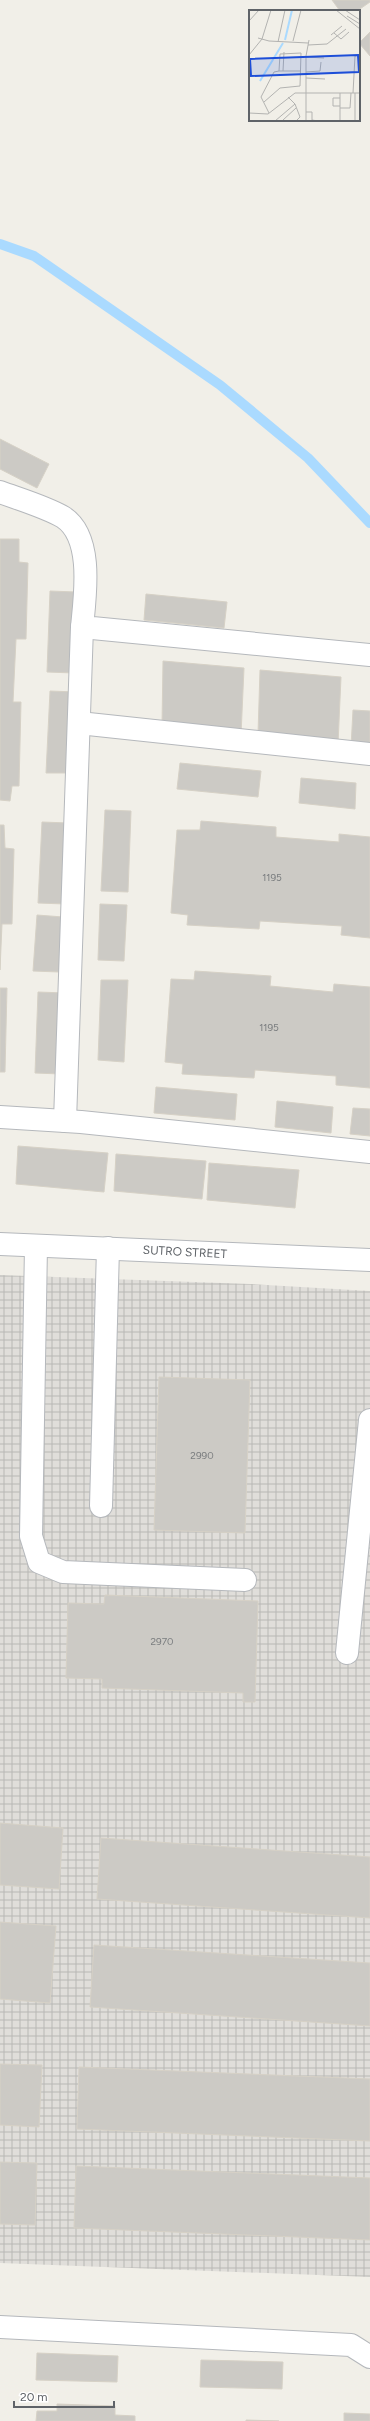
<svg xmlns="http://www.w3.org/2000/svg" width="370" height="2421" font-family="Figtree,sans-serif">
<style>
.industrial{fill:url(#industrial-grid)}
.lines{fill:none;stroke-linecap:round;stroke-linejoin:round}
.stream{stroke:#aadaff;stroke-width:10}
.building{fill:#cccac5;stroke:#d6d1c6}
.minor-casing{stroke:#b5b8bc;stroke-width:24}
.minor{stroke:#fff;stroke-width:22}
.labels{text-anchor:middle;stroke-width:3;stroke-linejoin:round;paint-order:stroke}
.number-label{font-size:10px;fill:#7a7d7f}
.street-label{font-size:12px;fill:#5f6368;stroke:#fff}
.inset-river{fill:none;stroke:#aadaff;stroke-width:2}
.inset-road{fill:none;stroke:#b3b3b1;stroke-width:1}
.view{fill:#1d4ed8;fill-opacity:0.15;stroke:#1d4ed8;stroke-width:2}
.inset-edge{fill:none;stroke:#5f6368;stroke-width:2}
</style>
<defs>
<pattern id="industrial-grid" width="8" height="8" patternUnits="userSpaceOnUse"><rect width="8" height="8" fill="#e0deda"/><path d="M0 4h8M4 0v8" fill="none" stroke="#b9b8b5"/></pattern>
</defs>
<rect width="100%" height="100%" fill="#f1efe8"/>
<path class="industrial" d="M 0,1275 L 250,1284 L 370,1291 L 370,2277 L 0,2263 Z"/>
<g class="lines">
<path class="stream" d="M 0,244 L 34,256 L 220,385 L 308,458 L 370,523"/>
</g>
<g class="building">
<path d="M 332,0 L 370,0 L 370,2 L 357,11 L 340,11 Z"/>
<path d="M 370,32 L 370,56 L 359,43 Z"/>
<path d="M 0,439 L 49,464 L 37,488 L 0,469 Z"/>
<path d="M 0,539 L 19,539 L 19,562 L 28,563 L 26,639 L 16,639 L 13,702 L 21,702 L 19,786 L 12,786 L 10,801 L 0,800 Z"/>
<path d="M 50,591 L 76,592 L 74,673 L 47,672 Z"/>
<path d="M 146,594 L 227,602 L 224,628 L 144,620 Z"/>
<path d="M 163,661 L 244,668 L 241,735 L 162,725 Z"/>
<path d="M 260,670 L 341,677 L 338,744 L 258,734 Z"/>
<path d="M 50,691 L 76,692 L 73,773 L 46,773 Z"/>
<path d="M 353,710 L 370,711 L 370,749 L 351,747 Z"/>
<path d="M 180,763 L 261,771 L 258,797 L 177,789 Z"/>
<path d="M 301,778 L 356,783 L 355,809 L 299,803 Z"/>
<path d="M 105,810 L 131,811 L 128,892 L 101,891 Z"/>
<path d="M 201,821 L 276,827 L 276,837 L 339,842 L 339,834 L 370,837 L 370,938 L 341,935 L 342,926 L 260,921 L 259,929 L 187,925 L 188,915 L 171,913 L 177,830 L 200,830 Z"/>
<path d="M 42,822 L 68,823 L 65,904 L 38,903 Z"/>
<path d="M 0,825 L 4,825 L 5,848 L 14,849 L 12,924 L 2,924 L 0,970 Z"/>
<path d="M 100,904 L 127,905 L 124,961 L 98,960 Z"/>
<path d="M 37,915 L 63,917 L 59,972 L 33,971 Z"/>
<path d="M 195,971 L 271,976 L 270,986 L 333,992 L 334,984 L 370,987 L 370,1088 L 336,1085 L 336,1076 L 255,1070 L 254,1078 L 182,1074 L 183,1064 L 165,1062 L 171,979 L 194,980 Z"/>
<path d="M 101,980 L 128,980 L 124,1062 L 98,1060 Z"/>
<path d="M 0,988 L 7,988 L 5,1072 L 0,1072 Z"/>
<path d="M 38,992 L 65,993 L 61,1074 L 35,1073 Z"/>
<path d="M 156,1087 L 237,1094 L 235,1120 L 154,1113 Z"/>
<path d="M 277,1101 L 333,1107 L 331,1133 L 275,1127 Z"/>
<path d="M 353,1108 L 370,1109 L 370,1136 L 350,1134 Z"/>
<path d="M 18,1146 L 108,1153 L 104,1192 L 16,1184 Z"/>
<path d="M 116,1154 L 206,1161 L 202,1199 L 114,1191 Z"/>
<path d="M 209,1163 L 299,1170 L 295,1208 L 207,1200 Z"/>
<path d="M 159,1377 L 250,1380 L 245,1533 L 154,1530 Z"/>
<path d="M 105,1595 L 258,1601 L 255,1702 L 243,1702 L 243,1693 L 102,1688 L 102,1679 L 66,1678 L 68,1603 L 104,1604 Z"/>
<path d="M 0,1823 L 63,1828 L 59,1889 L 0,1885 Z"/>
<path d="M 101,1838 L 370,1857 L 370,1918 L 97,1899 Z"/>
<path d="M 0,1922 L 56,1926 L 50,2003 L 0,1999 Z"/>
<path d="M 94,1945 L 370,1963 L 370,2026 L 90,2007 Z"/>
<path d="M 0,2064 L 42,2065 L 39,2127 L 0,2125 Z"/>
<path d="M 79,2067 L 370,2079 L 370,2141 L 77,2129 Z"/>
<path d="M 0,2162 L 37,2163 L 35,2225 L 0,2224 Z"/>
<path d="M 76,2166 L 370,2178 L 370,2240 L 74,2228 Z"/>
<path d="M 37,2353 L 118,2356 L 117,2382 L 36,2380 Z"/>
<path d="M 201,2360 L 283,2362 L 282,2389 L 200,2387 Z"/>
<path d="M 57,2404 L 115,2406 L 115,2415 L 135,2416 L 135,2421 L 36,2421 L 37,2411 L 57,2411 Z"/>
<path d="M 344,2413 L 370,2414 L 370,2421 L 344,2421 Z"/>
<path d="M 246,2420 L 279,2421 L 246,2421 Z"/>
</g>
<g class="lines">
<defs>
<g id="minor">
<path d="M 0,492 C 19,499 46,507 63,517 C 94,537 85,596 82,627 L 370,655"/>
<path d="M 79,723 L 370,754"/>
<path d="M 0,1117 L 81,1122 L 370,1152"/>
<path d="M 65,1121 L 82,627"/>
<path d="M 0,1244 L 370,1260"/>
<path d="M 36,1246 L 31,1536 L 39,1562 L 63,1572 L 245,1580"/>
<path d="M 101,1506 L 108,1248"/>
<path d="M 347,1653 L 370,1420"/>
<path d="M 0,2327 L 351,2345 L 370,2357"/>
</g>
</defs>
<use href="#minor" class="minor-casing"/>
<use href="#minor" class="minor"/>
</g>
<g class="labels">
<g class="number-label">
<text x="272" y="881">1195</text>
<text x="269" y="1031">1195</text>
<text x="202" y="1459">2990</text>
<text x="162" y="1645">2970</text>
</g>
<g class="street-label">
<text transform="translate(185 1252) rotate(3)" y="4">SUTRO STREET</text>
</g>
</g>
<g transform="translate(249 10)">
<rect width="111" height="111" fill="#f1efe8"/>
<path class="inset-river" d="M 36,30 L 43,0M 11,71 L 34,33"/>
<path class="inset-road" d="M 87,0 L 111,19M 96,0 L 111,10M 98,6 L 111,14M 0,11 L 10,0M 85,23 L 92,29 L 100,22M 82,25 L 93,16M 9,28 L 20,31 L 59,33M 44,31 L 52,0M 29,32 L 36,0M 59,35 L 78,34 L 97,19M 0,45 L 13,29 L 22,0M 57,47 L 75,48M 30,61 L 52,61M 34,61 L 35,42M 57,62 L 71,61 L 72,52M 57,68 L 76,69M 91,83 L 91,98 L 101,98 L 102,83M 104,83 L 106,46 L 111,44M 106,83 L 106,111M 91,88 L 84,88 L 84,96 L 91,96M 15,92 L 31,78 L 51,76 L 52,43 L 31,44 L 30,61 L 25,62 L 12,87 L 20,103M 46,94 L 51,107 L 47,111M 91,98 L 91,111M 57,102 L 63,102 L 63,110 L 69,111M 0,103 L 19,104 L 46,83 L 111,83M 34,110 L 47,98M 26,111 L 46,94 L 39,87M 57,111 L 57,46 L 60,30"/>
<path class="view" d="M 109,45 L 110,62 L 2,66 L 1,49 Z"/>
<rect width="111" height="111" class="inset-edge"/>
</g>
<path d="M14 2401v6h100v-6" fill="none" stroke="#5f6368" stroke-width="2"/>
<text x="20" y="2401" font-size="12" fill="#5f6368" stroke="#ffffff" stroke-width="3" paint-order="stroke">20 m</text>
</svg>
